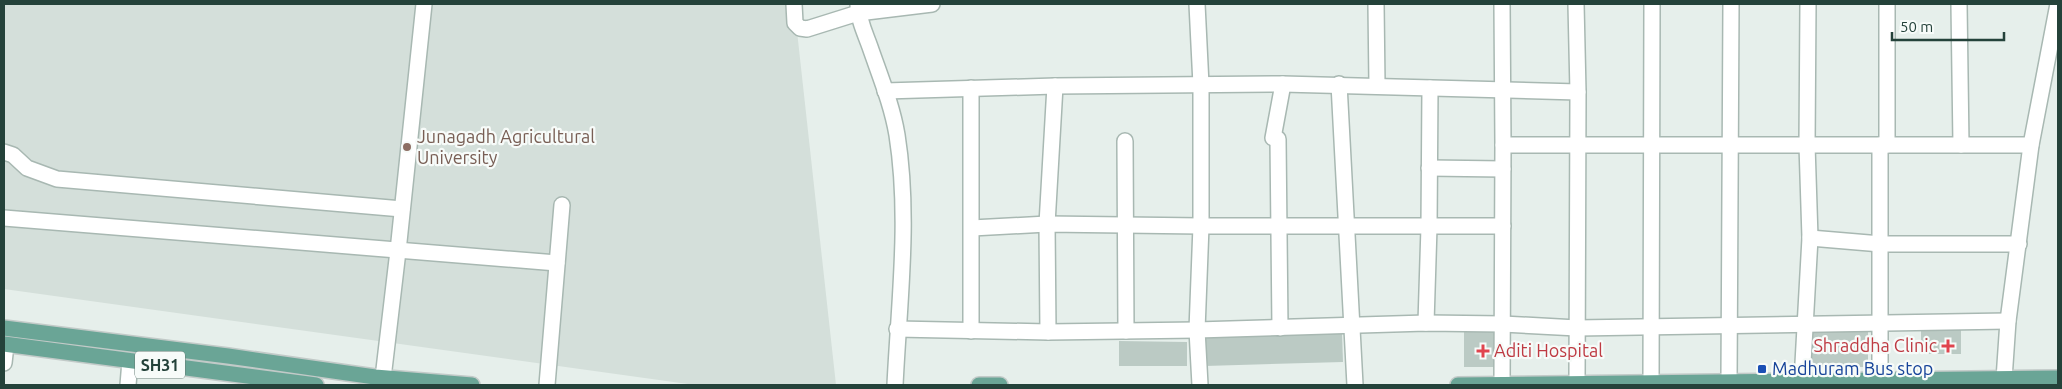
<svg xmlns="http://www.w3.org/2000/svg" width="2062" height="389" font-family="Ubuntu,sans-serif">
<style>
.built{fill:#d4dfda}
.building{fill:#bbcac4}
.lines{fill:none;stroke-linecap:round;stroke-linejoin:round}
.minor-casing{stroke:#a8b8b2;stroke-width:18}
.major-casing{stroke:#c2cac8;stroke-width:18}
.minor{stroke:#fff;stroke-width:15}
.major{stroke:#6aa596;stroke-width:15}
.education-dot{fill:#8d6e63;stroke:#f7fbf9;stroke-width:2}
.health-dot{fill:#e0444e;stroke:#f7fbf9;stroke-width:2}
.transit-dot{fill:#1a4fb4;stroke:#f7fbf9;stroke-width:2}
.labels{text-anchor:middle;stroke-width:4.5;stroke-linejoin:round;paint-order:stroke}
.shield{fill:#f7fbf9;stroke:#637a73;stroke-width:1}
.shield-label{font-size:16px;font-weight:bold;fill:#24423a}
.education-label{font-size:18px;fill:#785e54;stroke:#f7fbf9;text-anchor:start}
.health-label{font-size:18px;fill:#be3a42;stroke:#f7fbf9;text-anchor:end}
.transit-label{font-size:18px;fill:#164399;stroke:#f7fbf9;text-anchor:start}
</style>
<rect width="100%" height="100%" fill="#e6efeb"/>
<path class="built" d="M 4,4 L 794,4 L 836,385 L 695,385 L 4,289 Z"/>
<g class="building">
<rect x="1921" y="325" width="40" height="29"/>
<rect x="1464" y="332" width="34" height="35"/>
<rect x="1810" y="332" width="58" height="35"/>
<path d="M 1342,333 L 1343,362 L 1205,366 L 1204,336 Z"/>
<path d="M 1119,341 L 1187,342 L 1187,366 L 1119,366 Z"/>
</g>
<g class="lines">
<defs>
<g id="minor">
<path d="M 794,4 L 795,23 L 800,28 L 807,29 L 858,13 L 932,4"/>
<path d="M 858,4 C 858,19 865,33 870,47 C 880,76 892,105 897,135 C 910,217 899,302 895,385"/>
<path d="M 1197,4 L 1201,85 L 1201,226 L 1197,330 L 1200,385"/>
<path d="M 1376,4 L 1377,85"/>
<path d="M 1502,4 L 1503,145 L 1502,384"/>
<path d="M 1576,4 L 1578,92 L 1577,384"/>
<path d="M 1887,4 L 1887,145"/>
<path d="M 1959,4 L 1961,145"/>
<path d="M 1339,84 L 1355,385"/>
<path d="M 971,88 L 971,331"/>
<path d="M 885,91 L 1055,86 L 1283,84 L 1578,92"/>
<path d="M 1273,138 L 1283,84"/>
<path d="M 1278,139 L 1280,328"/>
<path d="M 1125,141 L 1126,331"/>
<path d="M 1503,145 L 2031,145"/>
<path d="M 4,152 L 13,155 L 27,168 L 57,179 L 402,209"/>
<path d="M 1429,168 L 1503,169"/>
<path d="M 4,218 L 557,263"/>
<path d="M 972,228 L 1047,224 L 1201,226 L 1503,226"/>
<path d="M 1810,238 L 1881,244 L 2019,244"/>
<path d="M 1426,323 L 1429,227 L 1430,88"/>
<path d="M 897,329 L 1048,332 L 1197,330 L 1426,323 L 1503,324 L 1577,328 L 2008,321"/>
<path d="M 1048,332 L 1047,224 L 1055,86"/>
<path d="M 4,363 L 6,345"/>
<path d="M 383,378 L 398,251 L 424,4"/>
<path d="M 2004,379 L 2008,321 L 2031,145 L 2058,4"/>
<path d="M 1880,380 L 1880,145"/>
<path d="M 1802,381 L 1810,238 L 1807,145 L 1808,4"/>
<path d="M 1729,382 L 1731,4"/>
<path d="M 1651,383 L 1652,4"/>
<path d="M 128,385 L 130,361"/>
<path d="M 547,385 L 562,205"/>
</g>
<g id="major">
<path d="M 4,328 L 228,356 L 375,377 L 472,385"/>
<path d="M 4,344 L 316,385"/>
<path d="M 979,385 L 1000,385"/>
<path d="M 1458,385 L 2058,378"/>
</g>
</defs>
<use href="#minor" class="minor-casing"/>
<use href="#major" class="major-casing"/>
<use href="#minor" class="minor"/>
<use href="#major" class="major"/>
</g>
<circle class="education-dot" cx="407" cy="147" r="5"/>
<g class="health-dot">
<path d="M1945.5 338.5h5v5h5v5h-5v5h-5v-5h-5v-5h5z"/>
<path d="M1480.5 343.5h5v5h5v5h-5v5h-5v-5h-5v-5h5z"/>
</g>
<rect class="transit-dot" x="1757" y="364" width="10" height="10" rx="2.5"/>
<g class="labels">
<rect class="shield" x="135" y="351.5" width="50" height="27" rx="4"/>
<g class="shield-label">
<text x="160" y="371">SH31</text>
</g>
<g class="education-label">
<text x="417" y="143">Junagadh Agricultural<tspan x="417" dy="21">University</tspan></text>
</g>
<g class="health-label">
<text x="1937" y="352">Shraddha Clinic</text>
<text x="1494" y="357" text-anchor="start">Aditi Hospital</text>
</g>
<g class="transit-label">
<text x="1772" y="375">Madhuram Bus stop</text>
</g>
</g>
<rect width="2062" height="389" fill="none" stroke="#24423a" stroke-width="10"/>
<path d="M1892 32v8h112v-8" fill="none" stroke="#24423a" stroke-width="2.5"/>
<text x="1900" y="32" font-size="15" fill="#24423a" stroke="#f7fbf9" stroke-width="4" paint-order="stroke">50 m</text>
</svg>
